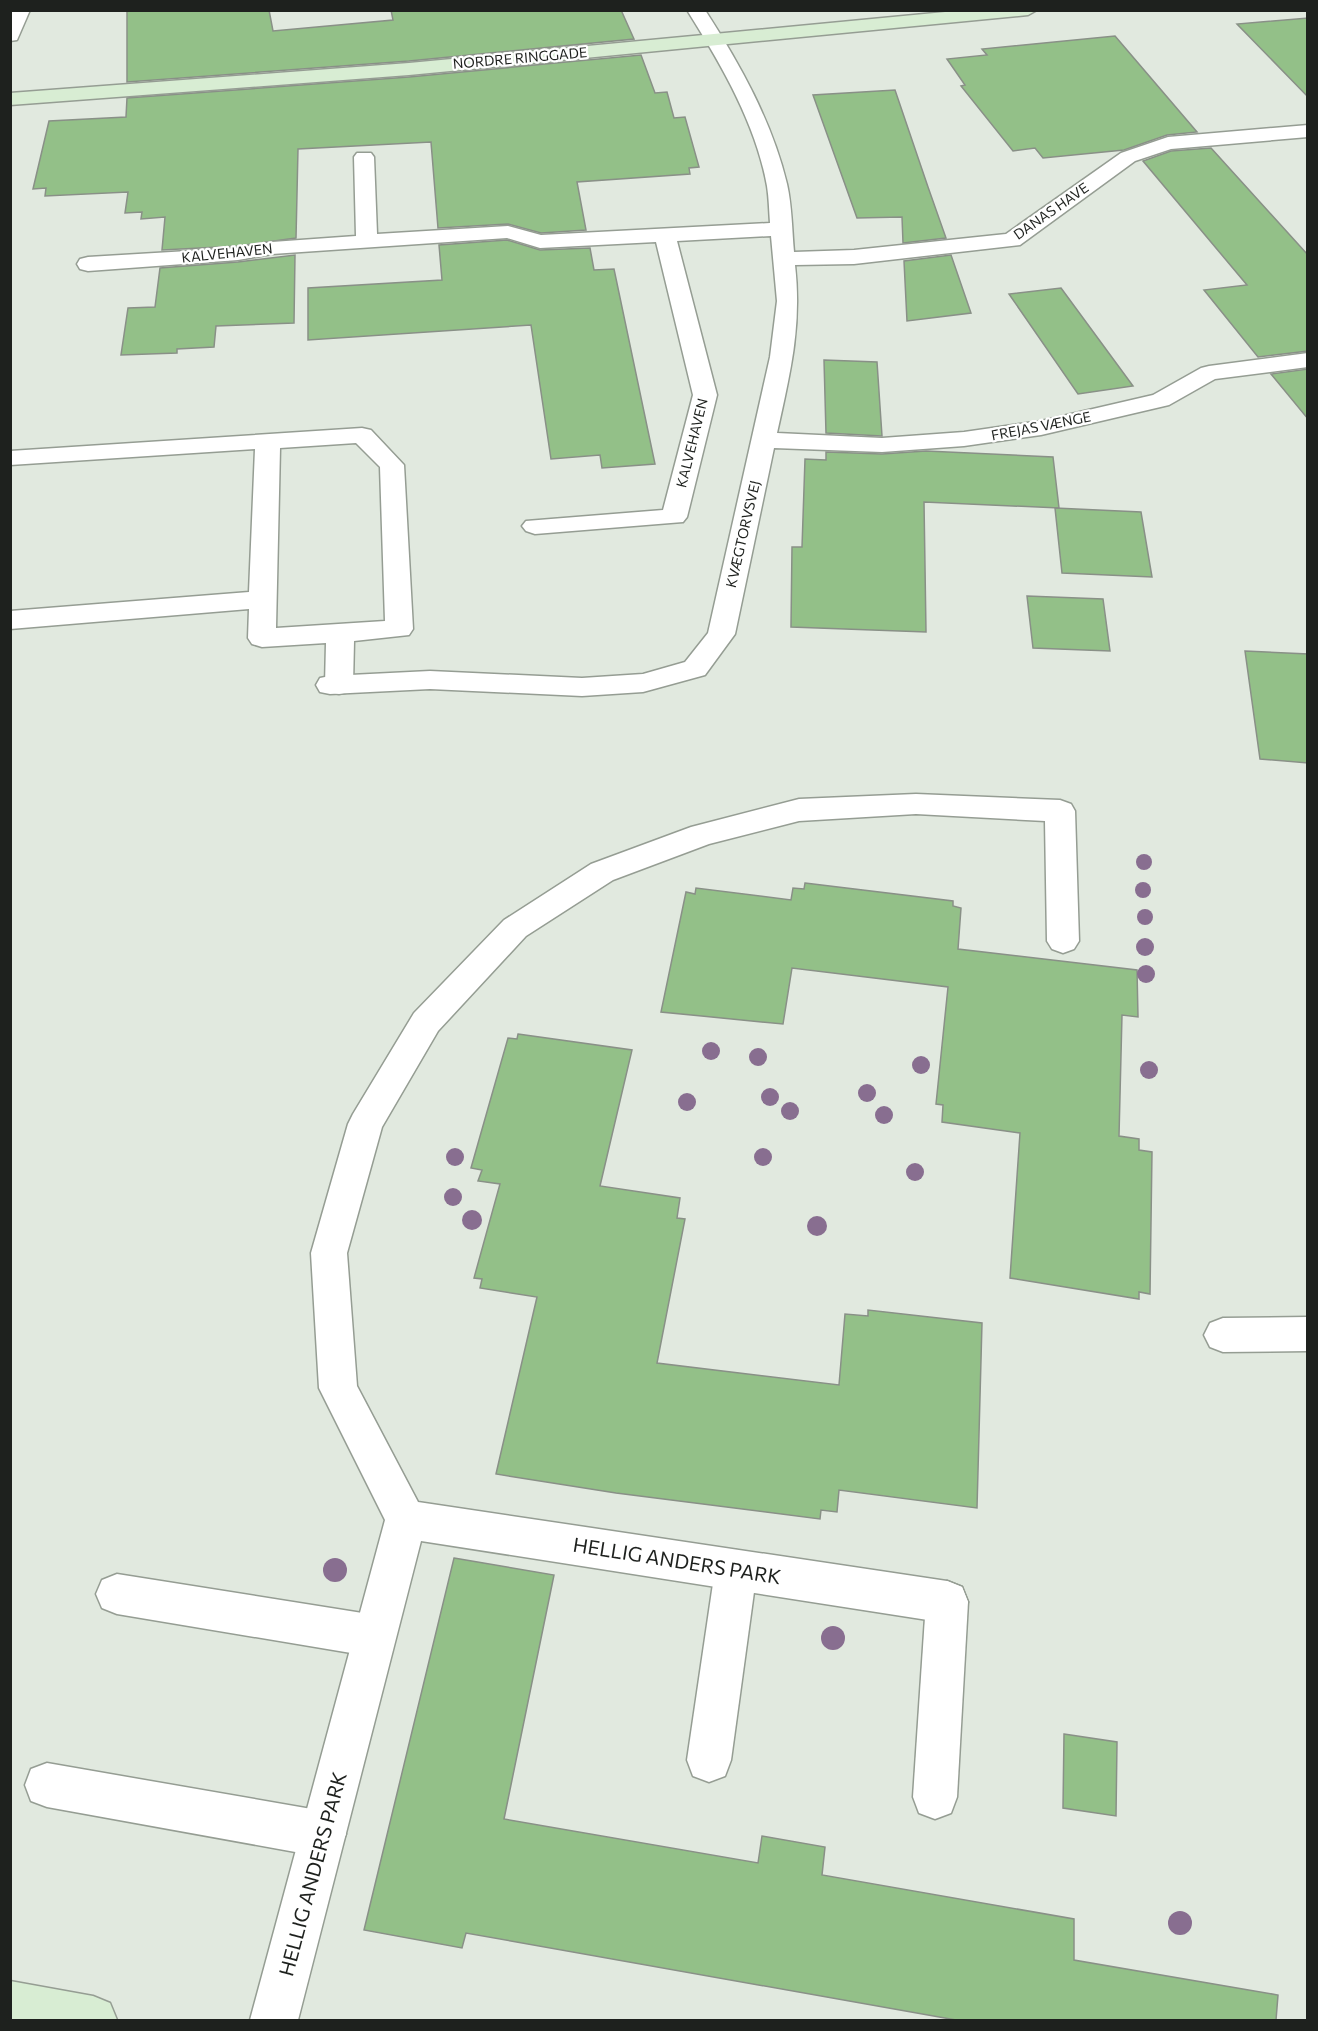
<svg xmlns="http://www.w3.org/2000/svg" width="1318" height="2031" font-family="Commissioner,sans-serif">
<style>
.building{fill:#93c088;stroke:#899087;stroke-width:1.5}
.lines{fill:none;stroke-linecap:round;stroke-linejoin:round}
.lane-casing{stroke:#959d93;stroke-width:3}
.street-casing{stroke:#959d93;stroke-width:3}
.secondary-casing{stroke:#959d93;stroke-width:3}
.lane{fill:#fff;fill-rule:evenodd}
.street{fill:#fff;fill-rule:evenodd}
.secondary{fill:#d8edd3;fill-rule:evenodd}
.tree{fill:#886e90}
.labels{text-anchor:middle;stroke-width:4.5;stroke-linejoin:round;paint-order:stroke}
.far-street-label{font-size:14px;fill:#1e211e;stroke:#fff}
.near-street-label{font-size:20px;fill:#1e211e;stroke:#fff}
</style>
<rect width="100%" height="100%" fill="#e1e9df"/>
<g class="building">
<path d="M 127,10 L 269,10 L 273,31 L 393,20 L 391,10 L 621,10 L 634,39 L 409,61 L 127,82 Z"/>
<path d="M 1308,18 L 1308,97 L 1237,24 Z"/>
<path d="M 1115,36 L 1197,132 L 1167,135 L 1124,150 L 1043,158 L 1035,148 L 1013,151 L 961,86 L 965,85 L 947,59 L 987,55 L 982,49 Z"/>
<path d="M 641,55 L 655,93 L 667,92 L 674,118 L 685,117 L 699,167 L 689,168 L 690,174 L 577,182 L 586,230 L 541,233 L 508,224 L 438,228 L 431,142 L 298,149 L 296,238 L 238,246 L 162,250 L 165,217 L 141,219 L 142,212 L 125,213 L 128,192 L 45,196 L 46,188 L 33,189 L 49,121 L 126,117 L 127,98 L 409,77 Z"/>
<path d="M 895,90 L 928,187 L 946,238 L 903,243 L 902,217 L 857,218 L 813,95 Z"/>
<path d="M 1211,148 L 1308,255 L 1308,351 L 1258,357 L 1204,290 L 1247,285 L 1143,161 L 1171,151 Z"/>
<path d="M 507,240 L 540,250 L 590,248 L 594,270 L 614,269 L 655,464 L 602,468 L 600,455 L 551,459 L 531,325 L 308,340 L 308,288 L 442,280 L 439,245 Z"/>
<path d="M 295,255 L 294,323 L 216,326 L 214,347 L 177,349 L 177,353 L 121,355 L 128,308 L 155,307 L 160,268 L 238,262 Z"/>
<path d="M 951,255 L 971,313 L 907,321 L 904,261 Z"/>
<path d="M 1061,288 L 1133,386 L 1078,394 L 1009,294 Z"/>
<path d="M 824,360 L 877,362 L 882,436 L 826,433 Z"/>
<path d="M 1308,369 L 1308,419 L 1271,374 Z"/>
<path d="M 926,451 L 1053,457 L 1059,508 L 924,502 L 926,632 L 791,627 L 792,547 L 802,547 L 805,459 L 826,460 L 826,452 L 882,454 Z"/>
<path d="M 1055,508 L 1141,512 L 1152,577 L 1062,573 Z"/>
<path d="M 1027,596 L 1103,599 L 1110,651 L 1033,648 Z"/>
<path d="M 1245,651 L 1308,654 L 1308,763 L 1260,759 Z"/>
<path d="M 805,883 L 953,901 L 953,906 L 961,908 L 958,949 L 1137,970 L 1138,1017 L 1122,1015 L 1119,1136 L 1139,1139 L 1139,1150 L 1152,1152 L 1150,1294 L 1139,1292 L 1139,1299 L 1010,1278 L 1020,1133 L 942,1122 L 943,1105 L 936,1104 L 948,987 L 792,968 L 783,1024 L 661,1012 L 686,892 L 695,894 L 696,888 L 791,900 L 793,888 L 804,889 Z"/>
<path d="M 518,1034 L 632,1050 L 600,1186 L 680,1198 L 677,1218 L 685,1219 L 657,1363 L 839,1385 L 845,1314 L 868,1316 L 868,1310 L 982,1323 L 977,1508 L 839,1490 L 837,1512 L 821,1510 L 820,1519 L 616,1493 L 496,1474 L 537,1297 L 480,1288 L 482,1279 L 474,1278 L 500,1184 L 478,1181 L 482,1170 L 471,1168 L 508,1038 L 517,1039 Z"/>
<path d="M 454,1558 L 554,1575 L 504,1819 L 758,1863 L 762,1836 L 825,1847 L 822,1875 L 1074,1919 L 1074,1960 L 1278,1995 L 1276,2020 L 956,2020 L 466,1933 L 462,1948 L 364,1930 Z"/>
<path d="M 1064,1734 L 1117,1742 L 1116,1816 L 1063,1808 Z"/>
</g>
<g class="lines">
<defs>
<g id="lane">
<path d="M 12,10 L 30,10 L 17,40 L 10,41 Z"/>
<path d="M 362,428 L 371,430 L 404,465 L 413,629 L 409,635 L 354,641 L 353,685 L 349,692 L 339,694 L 329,692 L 325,685 L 326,643 L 262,647 L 252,644 L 248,638 L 249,609 L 10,629 L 10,611 L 249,592 L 255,449 L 10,465 L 10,451 ZM 356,443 L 380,467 L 385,621 L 276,628 L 280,448 Z"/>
<path d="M 736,1550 L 751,1556 L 757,1570 L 731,1760 L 725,1776 L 709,1782 L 693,1776 L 687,1760 L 715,1570 L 721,1556 Z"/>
<path d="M 117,1574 L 375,1615 L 390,1621 L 396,1636 L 390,1651 L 375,1657 L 117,1614 L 102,1608 L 96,1594 L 102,1580 Z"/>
<path d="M 947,1581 L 962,1587 L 968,1602 L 957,1797 L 951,1813 L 935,1819 L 919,1813 L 913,1797 L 926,1602 L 932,1587 Z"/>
<path d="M 47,1763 L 323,1811 L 339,1818 L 346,1834 L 339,1850 L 323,1857 L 47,1807 L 31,1801 L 25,1785 L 31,1769 Z"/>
</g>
<g id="street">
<path d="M 687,10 L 705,10 C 740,64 772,122 787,184 C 792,206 792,230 794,252 L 854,250 L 1006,234 L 1121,153 L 1168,137 L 1308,125 L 1308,137 L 1171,149 L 1135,161 L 1020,245 L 854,264 L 795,265 C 802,327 790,374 777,433 L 882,438 L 964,432 L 1041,421 L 1153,395 L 1201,368 L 1209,366 L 1308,353 L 1308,367 L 1215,379 L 1169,405 L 1041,435 L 964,446 L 882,452 L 774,448 L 735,634 L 705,675 L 643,692 L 582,696 L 430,689 L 330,694 L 320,692 L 316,685 L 320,678 L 330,676 L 430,671 L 582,678 L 643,674 L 685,662 L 708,633 L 770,357 L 777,301 L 771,236 L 677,241 L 717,395 L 687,517 L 683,522 L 535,534 L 526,531 L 522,526 L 526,521 L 663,510 L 693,395 L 656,242 L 540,248 L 507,238 L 272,254 L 238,260 L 88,271 L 80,269 L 77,264 L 80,259 L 88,257 L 238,248 L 272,242 L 356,236 L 354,157 L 357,153 L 371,153 L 374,157 L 377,234 L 508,226 L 541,235 L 770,223 C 769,211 769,198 767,186 C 756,124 721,64 687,10 Z"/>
<path d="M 916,794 L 1060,800 L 1071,804 L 1075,811 L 1079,941 L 1074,949 L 1063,953 L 1052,949 L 1047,941 L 1045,821 L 916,814 L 799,821 L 709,844 L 613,880 L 526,936 L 438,1031 L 382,1127 L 347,1253 L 357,1386 L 418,1502 L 947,1581 L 962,1587 L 968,1602 L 962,1617 L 947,1623 L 421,1541 L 298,2020 L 250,2020 L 385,1520 L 319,1388 L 311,1253 L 348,1124 L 353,1114 L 414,1013 L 504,920 L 591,864 L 691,827 L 799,799 Z"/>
<path d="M 1308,1317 L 1308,1351 L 1223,1352 L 1210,1347 L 1204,1335 L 1210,1323 L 1223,1318 Z"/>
</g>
<g id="secondary">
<path d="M 966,10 L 1037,10 L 1028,15 L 409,75 L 10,105 L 10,93 L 409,63 Z"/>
<path d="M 10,1981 L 93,1996 L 110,2003 L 117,2020 L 10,2020 Z"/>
</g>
</defs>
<use href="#lane" class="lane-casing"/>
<use href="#street" class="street-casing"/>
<use href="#secondary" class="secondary-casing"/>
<use href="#lane" class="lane"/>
<use href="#street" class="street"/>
<use href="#secondary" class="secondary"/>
</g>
<g class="tree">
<circle cx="1144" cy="862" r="8"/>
<circle cx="1143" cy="890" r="8"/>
<circle cx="1145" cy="917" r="8"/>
<circle cx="1145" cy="947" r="9"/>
<circle cx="1146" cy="974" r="9"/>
<circle cx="711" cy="1051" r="9"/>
<circle cx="758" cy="1057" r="9"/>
<circle cx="921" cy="1065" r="9"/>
<circle cx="1149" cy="1070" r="9"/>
<circle cx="867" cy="1093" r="9"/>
<circle cx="770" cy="1097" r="9"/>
<circle cx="687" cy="1102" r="9"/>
<circle cx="790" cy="1111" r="9"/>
<circle cx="884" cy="1115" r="9"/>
<circle cx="455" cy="1157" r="9"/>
<circle cx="763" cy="1157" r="9"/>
<circle cx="915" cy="1172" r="9"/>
<circle cx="453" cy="1197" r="9"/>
<circle cx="472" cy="1220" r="10"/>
<circle cx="817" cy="1226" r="10"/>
<circle cx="335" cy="1570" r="12"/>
<circle cx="833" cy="1638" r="12"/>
<circle cx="1180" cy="1923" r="12"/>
</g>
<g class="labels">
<g class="far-street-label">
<text transform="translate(520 58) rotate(-5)" y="5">NORDRE RINGGADE</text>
<text transform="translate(1051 211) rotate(-35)" y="5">DANAS HAVE</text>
<text transform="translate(227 253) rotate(-6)" y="5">KALVEHAVEN</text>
<text transform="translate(1041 426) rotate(-11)" y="5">FREJAS VÆNGE</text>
<text transform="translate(692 443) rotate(-76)" y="5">KALVEHAVEN</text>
<text transform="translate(743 534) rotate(-77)" y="5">KVÆGTORVSVEJ</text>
</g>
<g class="near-street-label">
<text transform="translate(677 1561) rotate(9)" y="7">HELLIG ANDERS PARK</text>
<text transform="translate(313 1874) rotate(-75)" y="7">HELLIG ANDERS PARK</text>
</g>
</g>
<rect width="1318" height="2031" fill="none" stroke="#1e211e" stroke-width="24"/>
</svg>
